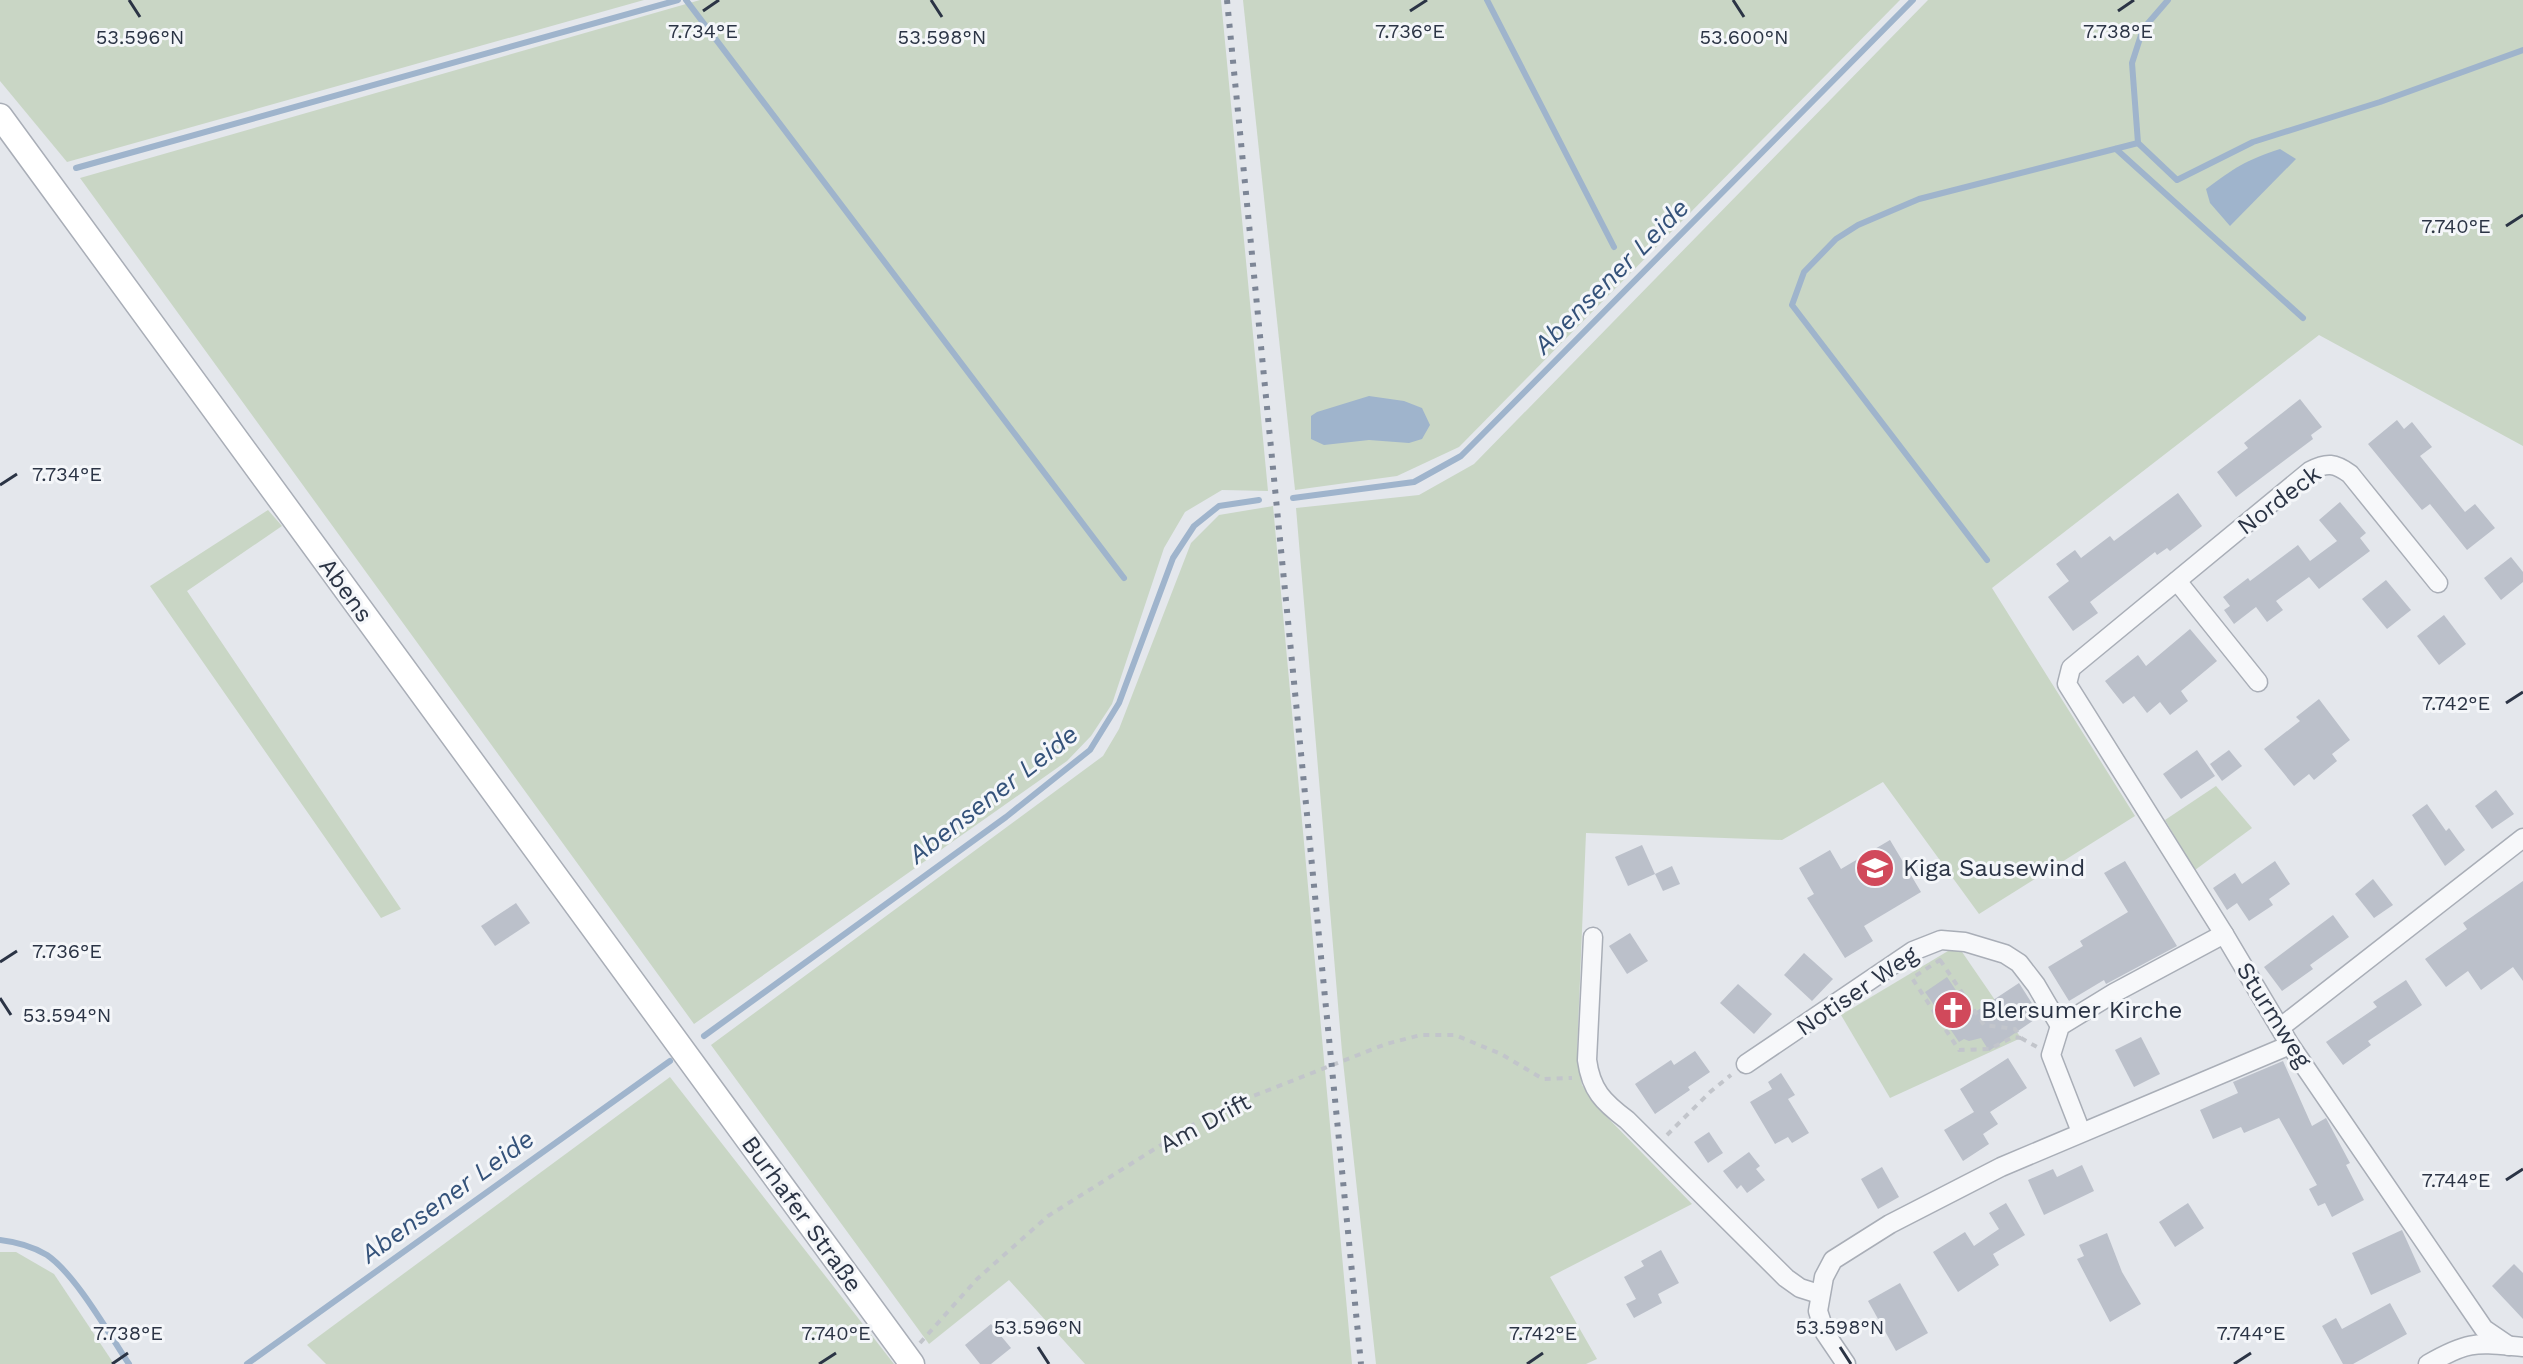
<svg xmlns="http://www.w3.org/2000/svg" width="2523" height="1364" font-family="'Work Sans',sans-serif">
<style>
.green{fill:#c9d6c5}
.water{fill:#9fb4cc}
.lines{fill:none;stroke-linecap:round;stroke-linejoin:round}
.stream{stroke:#9fb4cc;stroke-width:6}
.building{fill:#bbc0ca}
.minor-casing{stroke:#a9aeb7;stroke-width:21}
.secondary-casing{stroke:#a9aeb7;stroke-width:27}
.path{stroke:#c2c5cb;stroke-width:4;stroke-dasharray:6 6;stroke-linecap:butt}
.minor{stroke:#f7f8fa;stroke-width:18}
.secondary{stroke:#fff;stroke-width:24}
.rail{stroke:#7d8696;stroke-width:6;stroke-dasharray:4 8;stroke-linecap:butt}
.ticks{fill:none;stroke:#2b3445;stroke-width:3}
.labels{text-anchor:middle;stroke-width:6;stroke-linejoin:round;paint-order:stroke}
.street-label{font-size:24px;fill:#2b3445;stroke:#f4f6f9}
.poi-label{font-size:24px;fill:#2b3445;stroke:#f4f6f9;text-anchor:start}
.water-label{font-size:26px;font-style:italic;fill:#34527a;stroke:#f4f6f9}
.ticks-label{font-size:20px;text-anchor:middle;fill:#2b3445;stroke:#f4f6f9;stroke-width:6;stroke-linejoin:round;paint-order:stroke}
</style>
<rect width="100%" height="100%" fill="#e4e7ec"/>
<g class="green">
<path d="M 0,0 L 644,0 L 67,162 L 0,81 Z"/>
<path d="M 700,0 L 1221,0 L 1268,491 L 1222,490 L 1185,512 L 1164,548 L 1112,704 L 1091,736 L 1067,761 L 694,1024 L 80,178 Z"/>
<path d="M 1243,0 L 1900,0 L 1459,447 L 1397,476 L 1295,490 Z"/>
<path d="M 1928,0 L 2523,0 L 2523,446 L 2319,335 L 1992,588 L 2135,816 L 1979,914 L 1883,782 L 1782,840 L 1586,833 L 1577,1053 L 1582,1085 L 1606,1116 L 1692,1204 L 1550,1277 L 1597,1359 L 1586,1364 L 1376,1364 L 1342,1052 L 1296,508 L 1419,495 L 1474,464 Z"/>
<path d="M 1273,506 L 1352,1364 L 1085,1364 L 1009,1280 L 929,1344 L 711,1045 L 1103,756 L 1119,729 L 1191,543 L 1219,515 Z"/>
<path d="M 268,510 L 282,526 L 187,591 L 401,909 L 381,918 L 150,586 Z"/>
<path d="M 2216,786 L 2252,828 L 2195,870 L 2165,820 Z"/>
<path d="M 1953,948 L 1960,949 L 2021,1038 L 1890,1098 L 1841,1015 Z"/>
<path d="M 670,1077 L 894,1364 L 326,1364 L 307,1345 Z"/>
<path d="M 0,1252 L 16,1252 L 54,1274 L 114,1364 L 0,1364 Z"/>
</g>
<g class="water">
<path d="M 2280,149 L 2296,159 L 2230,226 L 2210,203 L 2206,189 C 2234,168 2246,160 2280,149 Z"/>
<path d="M 1369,396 L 1404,401 L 1422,408 L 1430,425 L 1422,439 L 1409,443 L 1369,440 L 1324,445 L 1311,439 L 1311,416 L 1317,412 Z"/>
</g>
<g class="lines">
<g class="stream">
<path d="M 686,0 L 1124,578"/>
<path d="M 1487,0 L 1614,247"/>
<path d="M 2168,0 L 2143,29 L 2132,63 L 2138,143 L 2177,180 L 2253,142 L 2380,102 L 2523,50"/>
<path d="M 2116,149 L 2303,318"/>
<path d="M 76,168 L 678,0"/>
<path d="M 1293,498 L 1414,482 L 1461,456 L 1913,0"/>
<path d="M 1987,560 L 1792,305 L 1804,272 L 1836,239 L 1858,225 L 1919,199 L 2138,143"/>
<path d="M 704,1036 L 1006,817 L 1090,750 L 1119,703 L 1173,558 L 1194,526 L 1219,506 L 1259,500"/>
<path d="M 0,1240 C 17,1242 32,1246 47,1255 C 76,1275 109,1334 129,1364"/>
<path d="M 247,1364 L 670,1061"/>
</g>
</g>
<g class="building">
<path d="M 2300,399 L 2322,427 L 2311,435 L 2313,439 L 2236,497 L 2217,472 L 2248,448 L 2244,443 Z"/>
<path d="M 2397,420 L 2404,429 L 2412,422 L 2432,447 L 2420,456 L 2465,512 L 2475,504 L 2495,528 L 2467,550 L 2430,504 L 2422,510 L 2368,444 Z"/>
<path d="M 2178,493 L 2202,526 L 2170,551 L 2167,548 L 2157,555 L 2155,552 L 2090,602 L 2098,613 L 2073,631 L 2048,597 L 2069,581 L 2056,564 L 2075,550 L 2081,558 L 2110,536 L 2114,541 Z"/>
<path d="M 2340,502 L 2366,533 L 2360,538 L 2370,551 L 2319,589 L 2309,577 L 2276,601 L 2283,610 L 2267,622 L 2256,607 L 2234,624 L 2224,610 L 2230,606 L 2223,597 L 2248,578 L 2250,581 L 2298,545 L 2310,561 L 2337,541 L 2319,520 Z"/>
<path d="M 2511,557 L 2523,572 L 2523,582 L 2501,600 L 2484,578 Z"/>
<path d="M 2386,580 L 2411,610 L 2387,629 L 2362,599 Z"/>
<path d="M 2444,615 L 2466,644 L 2439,665 L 2417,636 Z"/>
<path d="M 2190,629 L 2217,661 L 2181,691 L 2188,701 L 2170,715 L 2160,702 L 2147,713 L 2134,696 L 2123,704 L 2105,681 L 2138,655 L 2146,666 Z"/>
<path d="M 2319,699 L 2350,740 L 2332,754 L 2337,761 L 2314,780 L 2309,774 L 2294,786 L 2264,749 L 2300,721 L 2296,717 Z"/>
<path d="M 2197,750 L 2215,776 L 2181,799 L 2163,774 Z"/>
<path d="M 2229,750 L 2242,766 L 2222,781 L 2210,764 Z"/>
<path d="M 2496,790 L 2514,814 L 2492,829 L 2475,806 Z"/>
<path d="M 2427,804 L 2446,831 L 2449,828 L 2465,850 L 2445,866 L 2412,815 Z"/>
<path d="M 1890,840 L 1921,892 L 1864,926 L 1873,941 L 1845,958 L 1807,898 L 1814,894 L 1799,868 L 1830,850 L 1841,869 Z"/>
<path d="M 1642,845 L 1655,874 L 1628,886 L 1615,857 Z"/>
<path d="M 2125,861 L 2177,946 L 2106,984 L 2104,980 L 2069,1001 L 2048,967 L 2083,946 L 2080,941 L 2128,912 L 2104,873 Z"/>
<path d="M 2275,861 L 2290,884 L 2269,899 L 2273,905 L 2249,921 L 2237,903 L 2227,910 L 2213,888 L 2235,873 L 2242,884 Z"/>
<path d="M 1672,866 L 1680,884 L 1663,891 L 1655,874 Z"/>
<path d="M 2373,879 L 2393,905 L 2374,918 L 2355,894 Z"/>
<path d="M 2523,881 L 2523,981 L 2513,967 L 2481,990 L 2468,971 L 2446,987 L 2425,959 L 2467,929 L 2463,923 Z"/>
<path d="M 516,903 L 530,923 L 495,946 L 481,926 Z"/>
<path d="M 2333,915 L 2349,937 L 2310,965 L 2313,969 L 2282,991 L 2264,967 Z"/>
<path d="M 1630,933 L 1648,961 L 1627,974 L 1609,946 Z"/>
<path d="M 1804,953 L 1833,979 L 1812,1001 L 1784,975 Z"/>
<path d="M 1947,977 L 1972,1014 L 2019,983 L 2040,1016 L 1989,1051 L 1981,1038 L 1969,1041 L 1964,1039 L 1959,1042 L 1925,992 Z"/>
<path d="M 2406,980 L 2422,1005 L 2368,1041 L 2371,1045 L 2343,1065 L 2326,1042 L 2377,1007 L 2373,1002 Z"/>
<path d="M 1738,984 L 1772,1014 L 1754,1034 L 1720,1003 Z"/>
<path d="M 2141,1037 L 2160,1074 L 2134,1087 L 2115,1050 Z"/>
<path d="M 1695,1051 L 1710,1072 L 1688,1087 L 1690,1090 L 1655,1114 L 1635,1084 L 1671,1060 L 1674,1065 Z"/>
<path d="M 2008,1058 L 2027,1088 L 1990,1112 L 1998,1124 L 1983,1134 L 1989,1144 L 1963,1161 L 1944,1130 L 1974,1112 L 1960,1089 Z"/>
<path d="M 2283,1061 L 2312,1126 L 2326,1118 L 2350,1163 L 2346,1165 L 2364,1200 L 2332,1217 L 2325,1203 L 2318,1206 L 2309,1189 L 2317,1185 L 2279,1118 L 2244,1133 L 2241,1127 L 2213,1139 L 2200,1110 L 2238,1093 L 2233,1082 Z"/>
<path d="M 1781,1073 L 1795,1095 L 1788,1099 L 1809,1133 L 1792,1143 L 1788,1137 L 1775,1144 L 1750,1102 L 1772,1089 L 1768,1082 Z"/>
<path d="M 1709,1132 L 1723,1153 L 1708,1163 L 1694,1142 Z"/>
<path d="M 1749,1152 L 1760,1166 L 1756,1169 L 1765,1180 L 1747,1193 L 1741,1185 L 1737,1189 L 1723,1171 Z"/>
<path d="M 2082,1165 L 2094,1191 L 2044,1215 L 2028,1180 L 2053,1169 L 2057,1177 Z"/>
<path d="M 1882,1167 L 1899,1197 L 1878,1209 L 1861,1179 Z"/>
<path d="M 2006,1203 L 2025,1235 L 1993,1254 L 1999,1265 L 1958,1292 L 1933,1252 L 1965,1232 L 1974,1246 L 1999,1229 L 1989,1213 Z"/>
<path d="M 2188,1203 L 2204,1228 L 2175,1247 L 2159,1222 Z"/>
<path d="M 2402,1230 L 2421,1272 L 2371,1295 L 2352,1253 Z"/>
<path d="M 2107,1233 L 2122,1272 L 2141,1304 L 2110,1322 L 2077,1259 L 2084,1256 L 2079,1245 Z"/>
<path d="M 1661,1250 L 1679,1283 L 1658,1294 L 1662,1303 L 1634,1318 L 1626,1304 L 1636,1299 L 1624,1277 L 1644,1266 L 1641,1261 Z"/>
<path d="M 2514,1264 L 2523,1273 L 2523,1319 L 2492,1286 Z"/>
<path d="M 1900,1283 L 1928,1333 L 1896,1351 L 1868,1301 Z"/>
<path d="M 2390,1303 L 2407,1334 L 2353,1364 L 2343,1364 L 2322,1326 L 2336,1318 L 2342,1329 Z"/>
<path d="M 991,1324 L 1011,1348 L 991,1364 L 980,1364 L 965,1345 Z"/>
</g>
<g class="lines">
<defs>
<g id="minor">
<path d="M 2177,581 L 2258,682"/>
<path d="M 2438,583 L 2350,474 C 2335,463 2327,462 2310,471 L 2071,668 L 2067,684 L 2224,934 L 2290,1045 L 2484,1329 L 2509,1346"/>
<path d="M 1593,937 L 1587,1060 C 1591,1090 1603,1102 1627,1120 L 1786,1278 L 1800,1288 L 1819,1294"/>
<path d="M 2281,1027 L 2523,838"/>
<path d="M 1746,1064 L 1913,951 L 1941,940 L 1965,942 L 2005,954 L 2019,963 L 2036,985 L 2060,1026"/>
<path d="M 2081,1132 L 2051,1055 L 2060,1026 L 2114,993 L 2224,934"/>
<path d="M 1846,1364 L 1825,1333 L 1818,1311 L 1824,1277 L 1833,1260 L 1890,1224 L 2001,1167 L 2290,1045"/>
<path d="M 2428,1364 C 2470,1340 2476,1343 2523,1347"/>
</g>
<path id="secondary" d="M 0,116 L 912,1364"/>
</defs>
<use href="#minor" class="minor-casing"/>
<use href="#secondary" class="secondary-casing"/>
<g class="path">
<path d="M 1940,960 L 1984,1025 L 2015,1029 L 2021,1038 L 2013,1037 L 1990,1049 L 1959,1050 L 1912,978 Z"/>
<path d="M 2021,1038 L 2037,1047"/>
<path d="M 1667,1135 L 1710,1092 L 1731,1075"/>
<path d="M 920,1343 L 977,1279 L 1048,1216 L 1215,1111 L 1386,1044 L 1421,1035 L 1455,1035 L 1501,1054 L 1543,1079 L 1572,1078"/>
</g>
<use href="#minor" class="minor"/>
<use href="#secondary" class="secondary"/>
<path class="rail" d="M 1227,0 L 1361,1364"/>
</g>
<path class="ticks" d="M 129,0 L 140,17M 931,0 L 942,17M 1733,0 L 1744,17M 703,11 L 719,0M 1410,11 L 1427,0M 2118,11 L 2134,0M 2506,226 L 2523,215M 0,485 L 17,474M 2506,703 L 2523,692M 0,962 L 17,951M 0,998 L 11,1015M 2506,1180 L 2523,1169M 1038,1347 L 1049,1364M 1840,1347 L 1851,1364M 112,1364 L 128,1353M 819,1364 L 836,1353M 1527,1364 L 1543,1353M 2234,1364 L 2251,1353"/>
<defs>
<symbol id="school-disc" viewBox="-11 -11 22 22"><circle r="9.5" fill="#d1495b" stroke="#f4f6f9"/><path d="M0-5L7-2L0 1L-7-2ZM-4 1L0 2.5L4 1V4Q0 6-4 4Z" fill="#fff"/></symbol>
<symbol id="church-disc" viewBox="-11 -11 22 22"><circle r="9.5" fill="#d1495b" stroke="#f4f6f9"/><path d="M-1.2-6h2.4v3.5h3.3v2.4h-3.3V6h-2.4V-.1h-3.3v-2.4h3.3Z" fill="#fff"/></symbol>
</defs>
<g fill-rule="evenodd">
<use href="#school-disc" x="1853" y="846" width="44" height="44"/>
<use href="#church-disc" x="1931" y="988" width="44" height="44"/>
</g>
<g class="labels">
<g class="street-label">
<text transform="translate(2279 500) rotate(-37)" y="8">Nordeck</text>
<text transform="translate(346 590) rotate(54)" y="8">Abens</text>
<text transform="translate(1857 991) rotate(-34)" y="8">Notiser Weg</text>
<text transform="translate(2274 1015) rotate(58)" y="8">Sturmweg</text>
<text transform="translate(1205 1123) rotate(-28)" y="8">Am Drift</text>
<text transform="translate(802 1214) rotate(54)" y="8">Burhafer Straße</text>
</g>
<g class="poi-label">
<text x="1903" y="876">Kiga Sausewind</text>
<text x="1981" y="1018">Blersumer Kirche</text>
</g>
<g class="water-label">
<text transform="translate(1611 276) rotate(-45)" y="9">Abensener Leide</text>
<text transform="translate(993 794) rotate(-38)" y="9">Abensener Leide</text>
<text transform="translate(447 1196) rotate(-36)" y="9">Abensener Leide</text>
</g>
</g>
<g class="ticks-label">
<text x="703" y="38">7.734°E</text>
<text x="1410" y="38">7.736°E</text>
<text x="2118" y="38">7.738°E</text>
<text x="140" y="44">53.596°N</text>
<text x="942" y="44">53.598°N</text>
<text x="1744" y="44">53.600°N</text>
<text x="2456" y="233">7.740°E</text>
<text x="67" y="481">7.734°E</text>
<text x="2456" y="710">7.742°E</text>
<text x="67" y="958">7.736°E</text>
<text x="67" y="1022">53.594°N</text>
<text x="2456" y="1187">7.744°E</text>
<text x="1038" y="1334">53.596°N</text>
<text x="1840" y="1334">53.598°N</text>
<text x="128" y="1340">7.738°E</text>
<text x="836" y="1340">7.740°E</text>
<text x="1543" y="1340">7.742°E</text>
<text x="2251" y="1340">7.744°E</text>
</g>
</svg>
